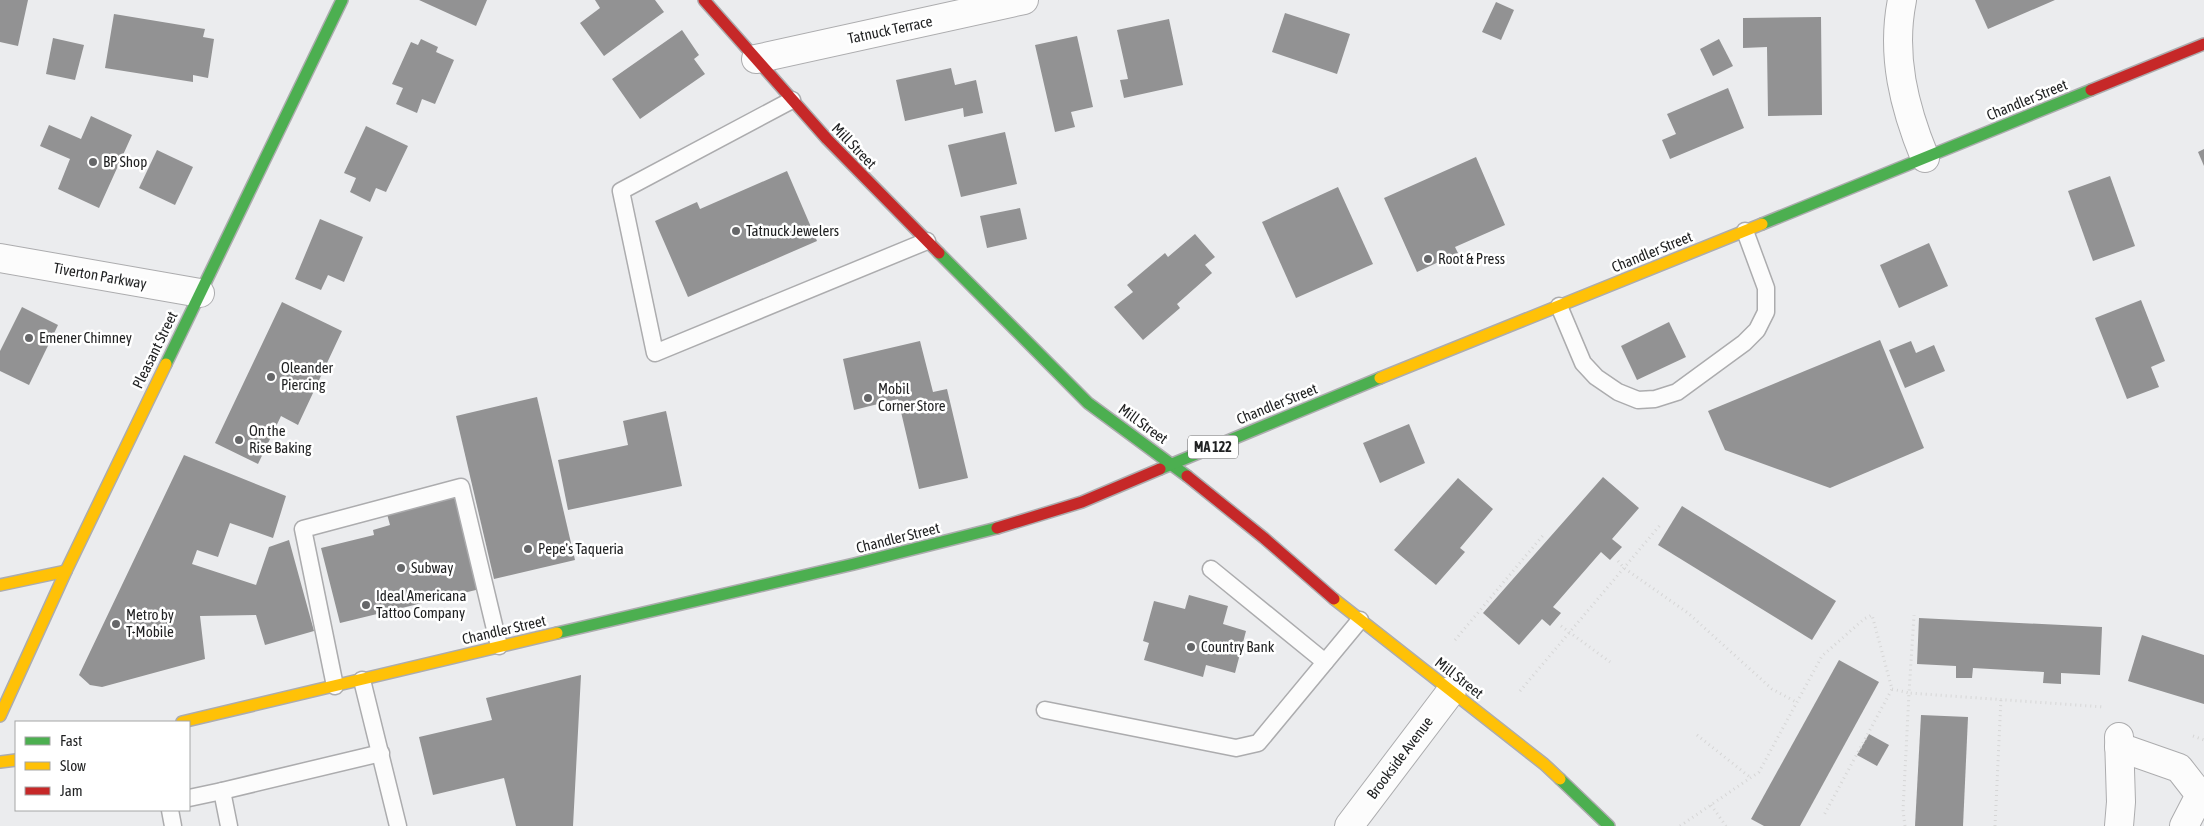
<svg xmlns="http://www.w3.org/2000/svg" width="2204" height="826" font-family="'Asap Condensed',sans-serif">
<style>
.building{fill:#929293}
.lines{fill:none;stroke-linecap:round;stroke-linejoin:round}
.lane-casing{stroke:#acacae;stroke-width:19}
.street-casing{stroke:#acacae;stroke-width:30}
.fast-casing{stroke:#acacae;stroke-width:14}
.slow-casing{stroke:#acacae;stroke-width:14}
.jam-casing{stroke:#acacae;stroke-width:14}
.path{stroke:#d6d6d6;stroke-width:3;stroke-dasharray:1 4;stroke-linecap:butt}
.lane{stroke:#fcfcfc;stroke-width:16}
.street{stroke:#fcfcfc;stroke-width:28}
.fast{stroke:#4caf50;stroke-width:11}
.slow{stroke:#ffc107;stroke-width:11}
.jam{stroke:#c62828;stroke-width:11}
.poi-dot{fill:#666769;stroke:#fff;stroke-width:2}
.labels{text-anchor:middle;stroke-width:5;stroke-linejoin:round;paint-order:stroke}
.shield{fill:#fff;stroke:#626364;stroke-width:1}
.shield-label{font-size:14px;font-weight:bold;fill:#1f2021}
.street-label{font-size:15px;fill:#1f2021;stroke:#fff}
.poi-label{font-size:15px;fill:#1f2021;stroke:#fff;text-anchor:start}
</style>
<rect width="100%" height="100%" fill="#ebecee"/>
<g class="building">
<path d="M 0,0 L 28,0 L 18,46 L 0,42 Z"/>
<path d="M 419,0 L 487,0 L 476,26 Z"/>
<path d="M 595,0 L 655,0 L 664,12 L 604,56 L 580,23 L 600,8 Z"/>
<path d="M 1975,0 L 2055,0 L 1988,29 Z"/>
<path d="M 1496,2 L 1514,10 L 1501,40 L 1482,32 Z"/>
<path d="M 1285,13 L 1350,34 L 1337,74 L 1272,52 Z"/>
<path d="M 114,14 L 205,29 L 203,37 L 214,39 L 208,78 L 193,75 L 193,82 L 105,68 Z"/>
<path d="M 1821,17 L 1822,115 L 1768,116 L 1767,47 L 1743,48 L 1743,18 Z"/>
<path d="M 1169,19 L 1183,85 L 1124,98 L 1120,80 L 1128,79 L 1117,30 Z"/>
<path d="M 682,30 L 699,55 L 694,59 L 705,74 L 640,119 L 612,79 Z"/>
<path d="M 1077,36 L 1093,107 L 1071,112 L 1075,127 L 1055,132 L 1035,45 Z"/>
<path d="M 53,38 L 84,45 L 75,80 L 46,74 Z"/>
<path d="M 421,39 L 438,47 L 436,52 L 454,60 L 435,104 L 422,99 L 417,113 L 396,104 L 403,88 L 392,84 L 411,42 L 418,45 Z"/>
<path d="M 1719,39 L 1733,66 L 1713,76 L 1700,49 Z"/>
<path d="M 951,68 L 955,85 L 976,80 L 983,113 L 964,117 L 963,108 L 905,121 L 896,80 Z"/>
<path d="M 1728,88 L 1744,128 L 1670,159 L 1662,140 L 1676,134 L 1667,114 Z"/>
<path d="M 91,116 L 132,135 L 99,208 L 58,189 L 70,159 L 40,146 L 49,125 L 81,139 Z"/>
<path d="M 366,126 L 408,146 L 386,192 L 376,188 L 370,202 L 350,192 L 356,178 L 344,173 Z"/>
<path d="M 1005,132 L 1017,184 L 961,197 L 948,145 Z"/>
<path d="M 2204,149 L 2204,166 L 2198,152 Z"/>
<path d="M 157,150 L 193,167 L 175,205 L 139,188 Z"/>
<path d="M 1476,157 L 1505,225 L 1455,247 L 1458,253 L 1417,272 L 1384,198 Z"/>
<path d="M 787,171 L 817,241 L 688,297 L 655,221 L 697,202 L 700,209 Z"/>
<path d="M 2110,176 L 2135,246 L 2093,261 L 2068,191 Z"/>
<path d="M 1338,187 L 1373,264 L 1296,298 L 1262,222 Z"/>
<path d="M 1020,208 L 1027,239 L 987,248 L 980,216 Z"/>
<path d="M 320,219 L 363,237 L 344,282 L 328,275 L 321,290 L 295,279 Z"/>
<path d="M 1195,234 L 1215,257 L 1205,265 L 1212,273 L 1177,304 L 1180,308 L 1143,340 L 1114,307 L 1133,292 L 1127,285 L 1165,253 L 1168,257 Z"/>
<path d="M 1929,243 L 1948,286 L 1899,308 L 1880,265 Z"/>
<path d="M 2141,300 L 2165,361 L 2151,367 L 2159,387 L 2127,399 L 2095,318 Z"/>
<path d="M 282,302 L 342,331 L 298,425 L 281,416 L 258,464 L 215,443 Z"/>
<path d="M 22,307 L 58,325 L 29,385 L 0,371 L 0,351 Z"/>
<path d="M 1669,322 L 1686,357 L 1637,380 L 1621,346 Z"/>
<path d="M 1880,340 L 1924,448 L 1830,488 L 1725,450 L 1708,411 Z"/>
<path d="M 920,341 L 933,392 L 947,389 L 968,478 L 919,489 L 898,399 L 854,410 L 843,359 Z"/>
<path d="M 1911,341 L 1916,353 L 1934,345 L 1945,371 L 1905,388 L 1889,350 Z"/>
<path d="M 537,397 L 575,560 L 494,579 L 456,416 Z"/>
<path d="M 666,411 L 682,486 L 568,510 L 558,460 L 628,445 L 623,421 Z"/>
<path d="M 1409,424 L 1425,463 L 1380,483 L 1363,443 Z"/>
<path d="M 184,455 L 286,496 L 273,538 L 230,523 L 218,557 L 197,550 L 192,564 L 256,585 L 269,547 L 289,540 L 314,631 L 265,645 L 256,615 L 200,616 L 205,659 L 102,687 L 90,685 L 79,675 Z"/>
<path d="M 1603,477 L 1639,508 L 1612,539 L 1622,547 L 1610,560 L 1601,552 L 1553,607 L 1561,613 L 1550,626 L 1542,619 L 1519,645 L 1483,613 Z"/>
<path d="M 1458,478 L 1493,509 L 1460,548 L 1465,552 L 1436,585 L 1394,550 Z"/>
<path d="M 458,497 L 480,589 L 340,623 L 321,548 L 374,535 L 373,530 L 390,525 L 387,514 Z"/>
<path d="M 1682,506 L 1836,601 L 1812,640 L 1658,545 Z"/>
<path d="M 1189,595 L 1228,606 L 1223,624 L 1246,631 L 1235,673 L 1206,665 L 1203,677 L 1144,660 L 1149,643 L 1143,641 L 1154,601 L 1185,609 Z"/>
<path d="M 1919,618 L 2102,627 L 2100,675 L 2061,673 L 2061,684 L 2043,683 L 2044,672 L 1973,668 L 1972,678 L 1956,678 L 1956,666 L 1917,664 Z"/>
<path d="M 2142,635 L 2204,655 L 2204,704 L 2128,681 Z"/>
<path d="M 1839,660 L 1879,682 L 1800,826 L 1764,826 L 1751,819 Z"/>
<path d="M 581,675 L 573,826 L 516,826 L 504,778 L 433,795 L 419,737 L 492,720 L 486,698 Z"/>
<path d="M 1921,715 L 1968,717 L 1963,826 L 1915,826 Z"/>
<path d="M 1869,734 L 1889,745 L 1877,766 L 1857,755 Z"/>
</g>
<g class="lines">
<defs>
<g id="lane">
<path d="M 792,100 L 621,191 L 655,353 L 927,241"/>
<path d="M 1559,306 L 1583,363 L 1596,377 L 1618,392 L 1638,400 L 1655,399 L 1677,392 L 1744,343 L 1757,330 L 1766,312 L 1766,288 L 1745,231"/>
<path d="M 1211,569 L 1325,662"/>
<path d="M 362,680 L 398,826"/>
<path d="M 335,686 L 303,529 L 461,487 L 499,646"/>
<path d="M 1045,710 L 1236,748 L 1258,743 L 1360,620"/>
<path d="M 222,791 L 381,753"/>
<path d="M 189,798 L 222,791 L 229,826"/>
<path d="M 170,810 L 173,826"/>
</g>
<g id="street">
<path d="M 1902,0 C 1891,55 1904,107 1925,158"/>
<path d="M 756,59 L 1024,0"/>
<path d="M 0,258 L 200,293"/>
<path d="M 2119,737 L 2121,802 L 2119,826"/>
<path d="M 2119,747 L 2179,768 L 2200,795 L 2184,826"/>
<path d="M 1349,826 L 1452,690"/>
</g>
<g id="fast">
<path d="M 1762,224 L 2091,90"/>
<path d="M 939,253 L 1088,403 L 1187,476"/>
<path d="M 166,364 L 342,0"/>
<path d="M 1160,469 L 1380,378"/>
<path d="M 557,633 L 854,564 L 997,528"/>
<path d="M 1560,779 L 1609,826"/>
</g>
<g id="slow">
<path d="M 1380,378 L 1762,224"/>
<path d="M 0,585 L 66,571"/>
<path d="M 1334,599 L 1544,764 L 1560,779"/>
<path d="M 0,716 L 66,571 L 166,364"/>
<path d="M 182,722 L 557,633"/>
<path d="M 0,762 L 16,760"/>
</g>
<g id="jam">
<path d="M 704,0 L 827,139 L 939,253"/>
<path d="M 2091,90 L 2204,44"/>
<path d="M 1187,476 L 1264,538 L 1334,599"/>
<path d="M 997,528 L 1082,502 L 1160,469"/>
</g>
</defs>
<use href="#lane" class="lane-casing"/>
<use href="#street" class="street-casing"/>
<use href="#fast" class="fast-casing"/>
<use href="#slow" class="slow-casing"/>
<use href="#jam" class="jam-casing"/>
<g class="path">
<path d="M 1618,561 L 1624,568 L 1688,613 L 1772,689 L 1796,702"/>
<path d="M 1561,626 L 1610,662"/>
<path d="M 1455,640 L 1545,533"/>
<path d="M 1892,689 L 1909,693 L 1914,615"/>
<path d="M 1520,691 L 1661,524"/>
<path d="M 1697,735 L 1751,778"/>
<path d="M 2193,736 L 2204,740"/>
<path d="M 1711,805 L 1726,826"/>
<path d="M 1680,826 L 1759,772 L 1822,656 L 1864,619 L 1872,615 L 1892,689 L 1824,815"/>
<path d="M 1905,826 L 1903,810 L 1909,693 L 2104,707"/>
<path d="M 1995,826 L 2001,698"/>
</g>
<use href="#lane" class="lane"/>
<use href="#street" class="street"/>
<use href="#fast" class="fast"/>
<use href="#slow" class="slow"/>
<use href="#jam" class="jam"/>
</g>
<g class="poi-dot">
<circle cx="93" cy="162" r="5"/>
<circle cx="736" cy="231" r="5"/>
<circle cx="1428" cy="259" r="5"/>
<circle cx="29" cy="338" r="5"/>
<circle cx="271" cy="377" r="5"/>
<circle cx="868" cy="398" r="5"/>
<circle cx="239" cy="440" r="5"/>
<circle cx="528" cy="549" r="5"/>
<circle cx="401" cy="568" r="5"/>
<circle cx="366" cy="605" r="5"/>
<circle cx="116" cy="624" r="5"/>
<circle cx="1191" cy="647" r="5"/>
</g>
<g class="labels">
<rect class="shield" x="1188" y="435.5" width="50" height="23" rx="4"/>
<g class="shield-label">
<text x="1213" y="452">MA 122</text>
</g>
<g class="street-label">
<text transform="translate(890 30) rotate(-12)" y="5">Tatnuck Terrace</text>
<text transform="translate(2027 100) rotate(-22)" y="5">Chandler Street</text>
<text transform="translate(854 146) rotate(46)" y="5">Mill Street</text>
<text transform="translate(1652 252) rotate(-22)" y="5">Chandler Street</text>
<text transform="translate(100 276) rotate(10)" y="5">Tiverton Parkway</text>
<text transform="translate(155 350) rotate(-64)" y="5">Pleasant Street</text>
<text transform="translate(1277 404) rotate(-22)" y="5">Chandler Street</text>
<text transform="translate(1143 424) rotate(36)" y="5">Mill Street</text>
<text transform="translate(898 538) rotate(-14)" y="5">Chandler Street</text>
<text transform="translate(504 630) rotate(-13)" y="5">Chandler Street</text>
<text transform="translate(1459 678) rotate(38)" y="5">Mill Street</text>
<text transform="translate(1400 758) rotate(-53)" y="5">Brookside Avenue</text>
</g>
<g class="poi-label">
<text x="103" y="167">BP Shop</text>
<text x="746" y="236">Tatnuck Jewelers</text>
<text x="1438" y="264">Root &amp; Press</text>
<text x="39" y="343">Emener Chimney</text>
<text x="281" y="373">Oleander<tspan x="281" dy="17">Piercing</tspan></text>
<text x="878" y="394">Mobil<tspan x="878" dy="17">Corner Store</tspan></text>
<text x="249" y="436">On the<tspan x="249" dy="17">Rise Baking</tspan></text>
<text x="538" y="554">Pepe's Taqueria</text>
<text x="411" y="573">Subway</text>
<text x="376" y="601">Ideal Americana<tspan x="376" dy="17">Tattoo Company</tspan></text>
<text x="126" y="620">Metro by<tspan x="126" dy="17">T-Mobile</tspan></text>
<text x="1201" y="652">Country Bank</text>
</g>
</g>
<rect x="15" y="721" width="175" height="90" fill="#ffffff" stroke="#a5a6a6"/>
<rect x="25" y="737" width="25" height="8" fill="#4caf50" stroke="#a5a6a6"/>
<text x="60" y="746" font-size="15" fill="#1f2021">Fast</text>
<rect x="25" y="762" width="25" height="8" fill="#ffc107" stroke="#a5a6a6"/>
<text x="60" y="771" font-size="15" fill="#1f2021">Slow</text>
<rect x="25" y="787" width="25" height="8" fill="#c62828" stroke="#a5a6a6"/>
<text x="60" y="796" font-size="15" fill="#1f2021">Jam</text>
</svg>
